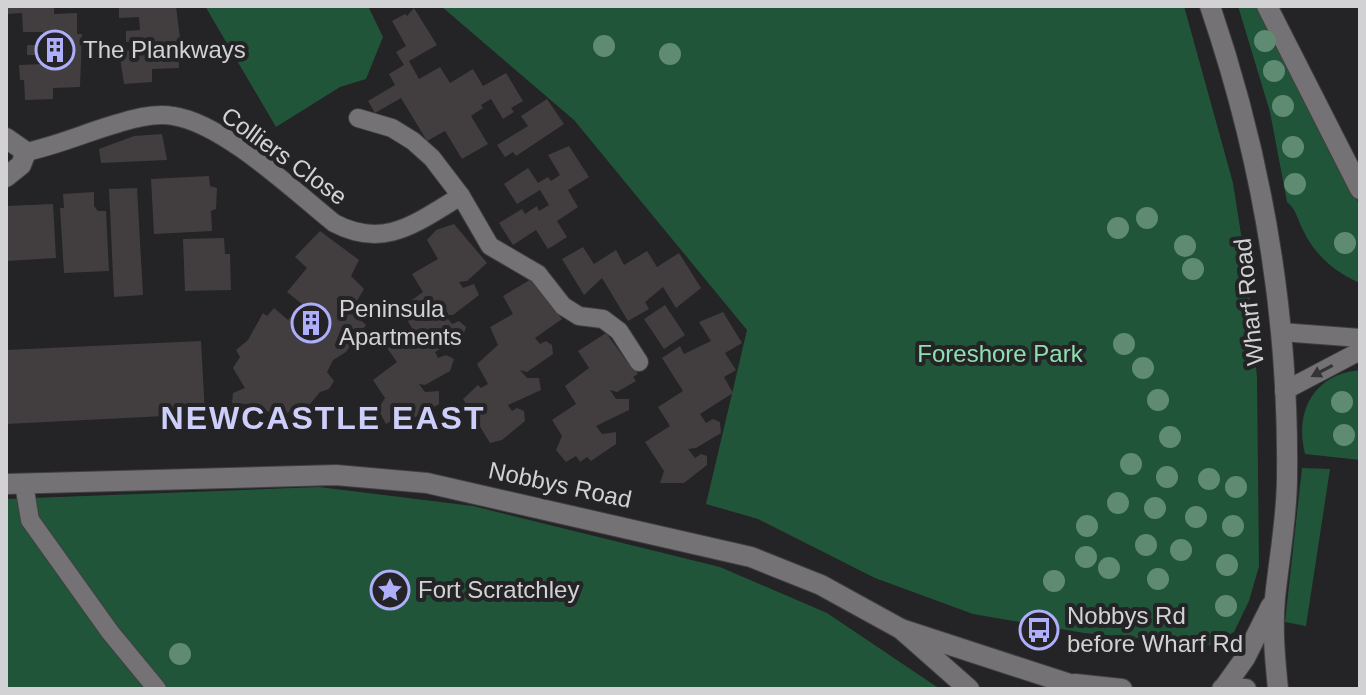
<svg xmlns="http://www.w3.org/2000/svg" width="1366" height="695" font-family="Arial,sans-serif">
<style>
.green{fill:#20553a}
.building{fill:#423e3f}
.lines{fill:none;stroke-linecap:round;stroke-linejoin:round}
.lane-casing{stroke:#403f41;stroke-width:20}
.street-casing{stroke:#403f41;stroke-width:22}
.secondary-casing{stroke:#403f41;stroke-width:22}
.lane{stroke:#747275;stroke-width:18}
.street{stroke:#747275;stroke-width:20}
.secondary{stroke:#747275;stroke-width:20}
.tree{fill:#5e8b71}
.oneway{fill:#343335}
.labels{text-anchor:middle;stroke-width:8;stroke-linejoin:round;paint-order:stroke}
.poi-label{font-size:24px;fill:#d2d1d3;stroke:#242325;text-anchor:start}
.street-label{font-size:24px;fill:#d2d1d3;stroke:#242325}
.park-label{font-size:24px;fill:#8ee0b0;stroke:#242325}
.district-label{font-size:32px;font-weight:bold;letter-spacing:2px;fill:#cdcef9;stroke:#242325}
</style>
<rect width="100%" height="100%" fill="#242325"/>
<g class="green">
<path d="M 205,6 L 368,6 L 383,37 L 366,79 L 340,87 L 276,127 Z"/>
<path d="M 441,6 L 1184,6 L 1233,183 L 1248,279 L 1257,378 L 1259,566 L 1249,601 L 1234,632 L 1211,645 L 1084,633 L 973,614 L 875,578 L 758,519 L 706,504 L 747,330 L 574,120 Z"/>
<path d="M 1238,6 L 1263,6 L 1360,206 L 1360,283 C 1334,272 1315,255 1303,230 C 1297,219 1297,210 1287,202 L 1270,112 Z"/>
<path d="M 1360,370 L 1360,460 L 1305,454 C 1294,411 1314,374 1360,370 Z"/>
<path d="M 1302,468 L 1330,469 L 1306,626 L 1285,622 Z"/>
<path d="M 319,487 L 473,506 L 720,567 L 827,613 L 940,689 L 6,689 L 6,499 Z"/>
</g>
<g class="building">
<path d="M 6,6 L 54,6 L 54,14 L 77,13 L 77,34 L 82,34 L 80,87 L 53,88 L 53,99 L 25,100 L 24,80 L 20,80 L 19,65 L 43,64 L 43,55 L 27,55 L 27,45 L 43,45 L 43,32 L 23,32 L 22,13 L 6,14 Z"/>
<path d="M 119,6 L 176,6 L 181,47 L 178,47 L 179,68 L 152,69 L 152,82 L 124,84 L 119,51 L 142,50 L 142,41 L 126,42 L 126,31 L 140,30 L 139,17 L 119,18 Z"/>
<path d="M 414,8 L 437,45 L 409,61 L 419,79 L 440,67 L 450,83 L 473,69 L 483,86 L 506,73 L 523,101 L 511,108 L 514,112 L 503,119 L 491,99 L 481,105 L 483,108 L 471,116 L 488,144 L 462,159 L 445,131 L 427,141 L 401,98 L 375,113 L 368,101 L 395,85 L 389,74 L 404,65 L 396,52 L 406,46 L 392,21 L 405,14 L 407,16 Z"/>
<path d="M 547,99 L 564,124 L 516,156 L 513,152 L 505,157 L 497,145 L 528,126 L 521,116 Z"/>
<path d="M 162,134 L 167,160 L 101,163 L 99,149 L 134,136 Z"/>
<path d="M 569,146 L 589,177 L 568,190 L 578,207 L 557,221 L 567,237 L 548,249 L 536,230 L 513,245 L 499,223 L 522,209 L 525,214 L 537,206 L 539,211 L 549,205 L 540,190 L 517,204 L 504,184 L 528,168 L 538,183 L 548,177 L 551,181 L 560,175 L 548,155 Z"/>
<path d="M 209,176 L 210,186 L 217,188 L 216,209 L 211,211 L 212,231 L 154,234 L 151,179 Z"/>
<path d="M 137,188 L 143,295 L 114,297 L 109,189 Z"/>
<path d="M 94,192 L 94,206 L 98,211 L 106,211 L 109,271 L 64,273 L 60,208 L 64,208 L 63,194 Z"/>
<path d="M 53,204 L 56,258 L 6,261 L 6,206 Z"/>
<path d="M 454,224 L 487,263 L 467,281 L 459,282 L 463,288 L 474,284 L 479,295 L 453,315 L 445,315 L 452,324 L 459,321 L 466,327 L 463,336 L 435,352 L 438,358 L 446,355 L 454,359 L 450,371 L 425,385 L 419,384 L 425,392 L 439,391 L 439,404 L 403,424 L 396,418 L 386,424 L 378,409 L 385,398 L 373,380 L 397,362 L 385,345 L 389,338 L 412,328 L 400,309 L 423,292 L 412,274 L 438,259 L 427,240 L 436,230 Z"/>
<path d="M 320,231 L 359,260 L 351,276 L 364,289 L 351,311 L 366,325 L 346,352 L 333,360 L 327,372 L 334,381 L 329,389 L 320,392 L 305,410 L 293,410 L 279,417 L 255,405 L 232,403 L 233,393 L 245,388 L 233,368 L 240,357 L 236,350 L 248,340 L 263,313 L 267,316 L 274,308 L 288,320 L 302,304 L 287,292 L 307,268 L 295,257 Z"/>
<path d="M 224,238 L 225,254 L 230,254 L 231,290 L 185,291 L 183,239 Z"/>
<path d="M 583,247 L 594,264 L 616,250 L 624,265 L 647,251 L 657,267 L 679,253 L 701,288 L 676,308 L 663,287 L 645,302 L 649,309 L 628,321 L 602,278 L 584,295 L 562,259 Z"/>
<path d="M 533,278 L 562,319 L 535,338 L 540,344 L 546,341 L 552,345 L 553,354 L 527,372 L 520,370 L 527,378 L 539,378 L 541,390 L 508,405 L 512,411 L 517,408 L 524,411 L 525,421 L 502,440 L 490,443 L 463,399 L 478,385 L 481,388 L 488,384 L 477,364 L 498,345 L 490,327 L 513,314 L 503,296 Z"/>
<path d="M 665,305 L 685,335 L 664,349 L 644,319 Z"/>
<path d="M 723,312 L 742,343 L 725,353 L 736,370 L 724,377 L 733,393 L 700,414 L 706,423 L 713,419 L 720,422 L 721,433 L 696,448 L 688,449 L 695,458 L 701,454 L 707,456 L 707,465 L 684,483 L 660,483 L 664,471 L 645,442 L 670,426 L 658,407 L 683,391 L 662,358 L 680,346 L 684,354 L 711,341 L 699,322 Z"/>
<path d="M 606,333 L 628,363 L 632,362 L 638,374 L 633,377 L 636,381 L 617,392 L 610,390 L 616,399 L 629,399 L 629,410 L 596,426 L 602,434 L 616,432 L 616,444 L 591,461 L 587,457 L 580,462 L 576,456 L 566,462 L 556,450 L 562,436 L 552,420 L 576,404 L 565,386 L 589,368 L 578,351 Z"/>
<path d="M 201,341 L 205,414 L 6,424 L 6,350 Z"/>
</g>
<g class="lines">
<defs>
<g id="lane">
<path d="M 358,118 L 392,128 L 413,141 L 432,158 L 461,196 L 490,246 L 538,274 L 563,306 L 579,316 L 603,319 L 619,331 L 639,362"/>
<path d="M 26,152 C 59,145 87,132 119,123 C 135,118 157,113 173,116 C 223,123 294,191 334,223 C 385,250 417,222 461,196"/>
<path d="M 1281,332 L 1360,338"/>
<path d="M 1284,391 L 1360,351"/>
<path d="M 24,484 L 30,520 L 110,632 L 157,689"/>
</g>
<g id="street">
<path d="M 1267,6 L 1360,189"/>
<path d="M 6,138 L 26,152 L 21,165 L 6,177"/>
<path d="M 901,629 L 969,689"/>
</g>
<g id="secondary">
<path d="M 1210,6 C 1262,158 1289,317 1287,477 C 1287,518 1279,558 1275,598 C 1272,628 1275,659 1278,689"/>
<path d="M 6,484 L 336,475 L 427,483 L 751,557 L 821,585 L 901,629 L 1085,689"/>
<path d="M 1075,684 L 1122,689"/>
<path d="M 1222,689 L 1246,689"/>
<path d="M 1223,689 L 1245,658 L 1271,606"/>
</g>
</defs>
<use href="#lane" class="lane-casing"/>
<use href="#street" class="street-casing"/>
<use href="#secondary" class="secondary-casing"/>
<use href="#lane" class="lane"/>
<use href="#street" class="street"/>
<use href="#secondary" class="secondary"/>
</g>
<g class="tree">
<circle cx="1265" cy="41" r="11"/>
<circle cx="604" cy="46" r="11"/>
<circle cx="670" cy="54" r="11"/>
<circle cx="1274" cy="71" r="11"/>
<circle cx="1283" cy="106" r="11"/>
<circle cx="1293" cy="147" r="11"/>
<circle cx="1295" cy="184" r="11"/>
<circle cx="1147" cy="218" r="11"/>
<circle cx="1118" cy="228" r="11"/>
<circle cx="1345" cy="243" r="11"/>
<circle cx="1185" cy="246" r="11"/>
<circle cx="1193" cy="269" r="11"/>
<circle cx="1124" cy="344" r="11"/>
<circle cx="1143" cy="368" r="11"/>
<circle cx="1158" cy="400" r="11"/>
<circle cx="1342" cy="402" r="11"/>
<circle cx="1344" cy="435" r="11"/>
<circle cx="1170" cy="437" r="11"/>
<circle cx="1131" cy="464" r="11"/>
<circle cx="1167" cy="477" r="11"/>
<circle cx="1209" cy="479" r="11"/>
<circle cx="1236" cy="487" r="11"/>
<circle cx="1118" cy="503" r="11"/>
<circle cx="1155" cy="508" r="11"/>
<circle cx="1196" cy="517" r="11"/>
<circle cx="1087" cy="526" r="11"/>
<circle cx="1233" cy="526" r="11"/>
<circle cx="1146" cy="545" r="11"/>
<circle cx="1181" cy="550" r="11"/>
<circle cx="1086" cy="557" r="11"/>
<circle cx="1227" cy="565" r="11"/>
<circle cx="1109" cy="568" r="11"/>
<circle cx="1158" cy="579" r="11"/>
<circle cx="1054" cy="581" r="11"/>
<circle cx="1226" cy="606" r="11"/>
<circle cx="180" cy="654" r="11"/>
</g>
<defs><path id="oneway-solid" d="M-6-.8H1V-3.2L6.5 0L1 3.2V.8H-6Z" transform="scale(2)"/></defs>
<use class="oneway" href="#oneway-solid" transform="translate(1322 371) rotate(152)"/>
<defs>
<symbol id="building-ring" viewBox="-11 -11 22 22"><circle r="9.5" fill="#242325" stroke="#aeaefa" stroke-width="1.5"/><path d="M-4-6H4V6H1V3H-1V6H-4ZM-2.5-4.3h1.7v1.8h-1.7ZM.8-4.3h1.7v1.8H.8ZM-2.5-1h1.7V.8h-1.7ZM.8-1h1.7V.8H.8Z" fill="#aeaefa"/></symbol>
<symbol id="sight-ring" viewBox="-11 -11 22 22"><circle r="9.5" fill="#242325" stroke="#aeaefa" stroke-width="1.5"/><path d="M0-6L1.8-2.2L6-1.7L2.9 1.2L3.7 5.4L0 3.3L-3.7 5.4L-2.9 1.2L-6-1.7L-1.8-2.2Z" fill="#aeaefa"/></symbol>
<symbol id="bus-ring" viewBox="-11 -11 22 22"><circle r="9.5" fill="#242325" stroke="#aeaefa" stroke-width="1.5"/><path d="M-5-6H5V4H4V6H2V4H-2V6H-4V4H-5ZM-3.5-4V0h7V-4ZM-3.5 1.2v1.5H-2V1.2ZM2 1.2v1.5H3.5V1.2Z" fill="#aeaefa"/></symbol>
</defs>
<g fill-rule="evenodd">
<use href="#building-ring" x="33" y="28" width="44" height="44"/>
<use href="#building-ring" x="289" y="301" width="44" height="44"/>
<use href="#sight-ring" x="368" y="568" width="44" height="44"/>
<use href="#bus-ring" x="1017" y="608" width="44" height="44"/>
</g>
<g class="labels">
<g class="poi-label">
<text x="83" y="58">The Plankways</text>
<text x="339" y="317">Peninsula<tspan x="339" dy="28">Apartments</tspan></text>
<text x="418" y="598">Fort Scratchley</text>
<text x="1067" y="624">Nobbys Rd<tspan x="1067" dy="28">before Wharf Rd</tspan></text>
</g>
<g class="street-label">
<text transform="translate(284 156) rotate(36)" y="8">Colliers Close</text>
<text transform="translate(1249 302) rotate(-96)" y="8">Wharf Road</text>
<text transform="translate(560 485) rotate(12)" y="8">Nobbys Road</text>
</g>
<g class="park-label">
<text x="1000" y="362">Foreshore Park</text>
</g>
<g class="district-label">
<text x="323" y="429">NEWCASTLE EAST</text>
</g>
</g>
<rect width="1366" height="695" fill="none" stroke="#d2d1d3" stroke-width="16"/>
</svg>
